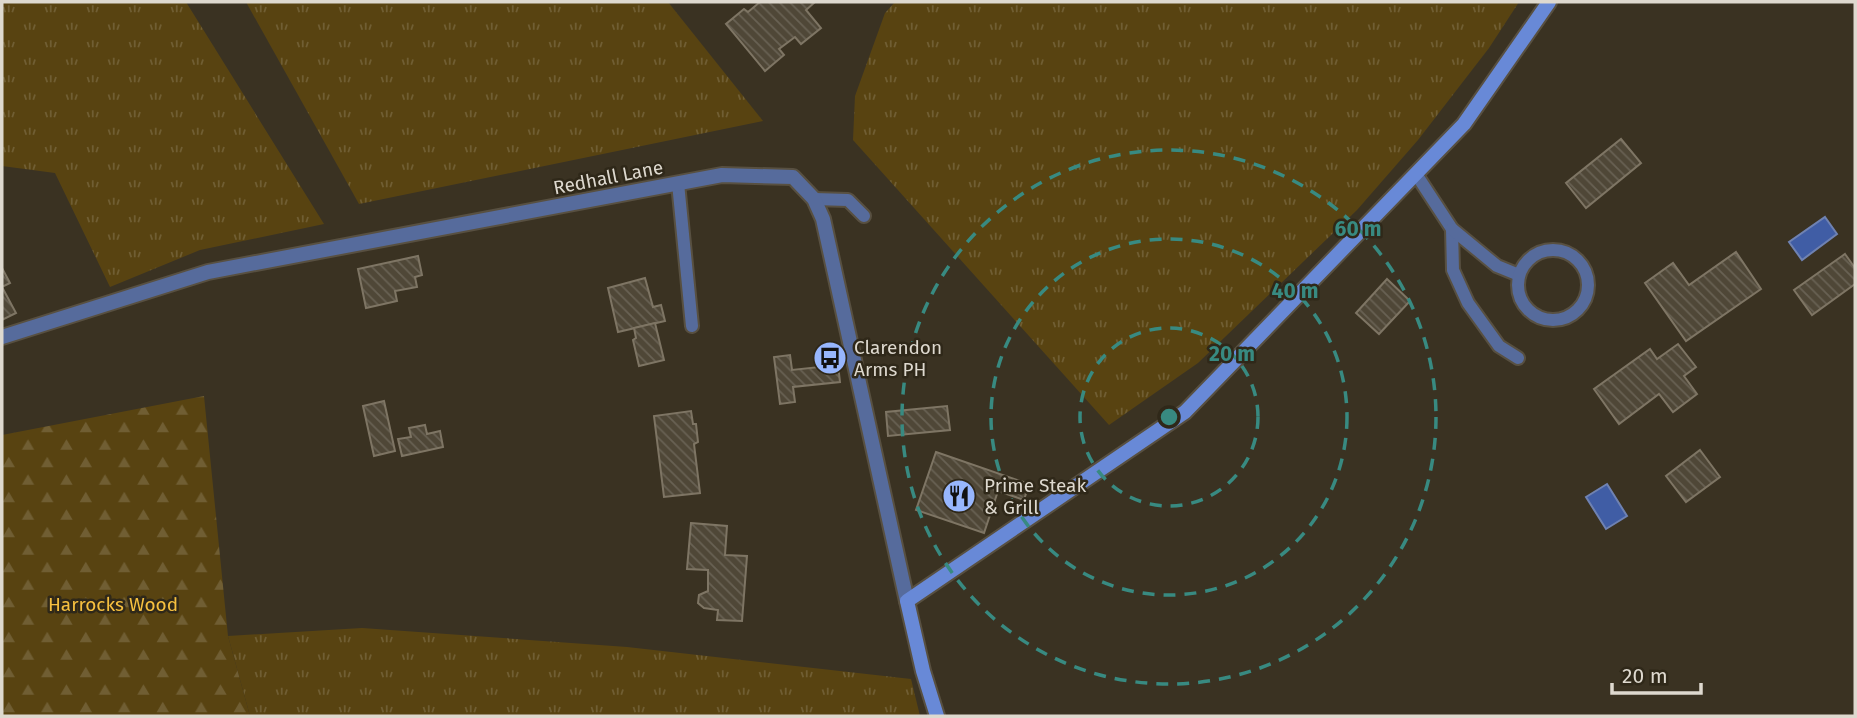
<svg xmlns="http://www.w3.org/2000/svg" width="1857" height="718" font-family="'Fira Sans',sans-serif">
<style>
.grass{fill:url(#grass-tufts)}
.forest{fill:url(#forest-firs)}
.water{fill:#405da5;stroke:#6f82b2;stroke-width:2}
.building{fill:url(#building-back-hatch);stroke:#7e7564;stroke-width:2}
.lines{fill:none;stroke-linecap:round;stroke-linejoin:round}
.lane-casing{stroke:#585041;stroke-width:16}
.street-casing{stroke:#585041;stroke-width:18}
.secondary-casing{stroke:#585041;stroke-width:18}
.lane{stroke:#566b9c;stroke-width:12}
.street{stroke:#566b9c;stroke-width:14}
.secondary{stroke:#6889d7;stroke-width:14}
.ring{fill:none;stroke:#388a81;stroke-width:3.5;stroke-dasharray:12 9}
.labels{text-anchor:middle;stroke-width:5;stroke-linejoin:round;paint-order:stroke}
.street-label{font-size:19px;fill:#ded9cf;stroke:#2f2819}
.poi-label{font-size:19px;fill:#ded9cf;stroke:#2f2819;text-anchor:start}
.park-label{font-size:19px;fill:#f6c03f;stroke:#2f2819}
.centre{fill:#388a81;stroke:#2f2819;stroke-width:3.5}
.ring-label{font-size:21px;text-anchor:middle;font-weight:bold;fill:#388a81;stroke:#2f2819;stroke-width:5;stroke-linejoin:round;paint-order:stroke}
</style>
<defs>
<pattern id="grass-tufts" width="24" height="20" patternUnits="userSpaceOnUse" patternTransform="scale(1.75)"><rect width="24" height="20" fill="#584311"/><path d="M3 7l-1-3M5 7V3M7 7l1-3M15 17l-1-3M17 17v-4M19 17l1-3" fill="none" stroke="#705e33"/></pattern>
<pattern id="forest-firs" width="22" height="20" patternUnits="userSpaceOnUse" patternTransform="scale(1.75)"><rect width="22" height="20" fill="#584311"/><path d="M5 1l3.5 6h-7zM16 11l3.5 6h-7z" fill="#705e33"/></pattern>
<pattern id="building-back-hatch" width="6" height="6" patternUnits="userSpaceOnUse" patternTransform="scale(1.75)"><rect width="6" height="6" fill="#4f4737"/><path d="M-1 5l2 2M0 0l6 6M5-1l2 2" fill="none" stroke="#686153"/></pattern>
</defs>
<rect width="100%" height="100%" fill="#3a3222"/>
<g class="grass">
<path d="M 2,2 L 186,2 L 324,224 L 200,250 L 110,287 L 55,173 L 2,166 Z"/>
<path d="M 246,2 L 668,2 L 763,121 L 359,204 Z"/>
<path d="M 895,2 L 1519,2 L 1489,48 L 1418,140 L 1357,210 L 1198,363 L 1109,425 L 853,140 L 855,96 L 885,13 Z"/>
<path d="M 362,628 L 627,647 L 911,679 L 920,716 L 250,716 L 228,636 Z"/>
</g>
<path class="forest" d="M 204,396 L 228,636 L 250,716 L 2,716 L 2,435 Z"/>
<g class="water">
<path d="M 1825,217 L 1837,234 L 1802,260 L 1789,242 Z"/>
<path d="M 1607,484 L 1627,516 L 1606,529 L 1586,497 Z"/>
</g>
<g class="building">
<path d="M 760,2 L 815,2 L 806,10 L 821,28 L 801,44 L 795,37 L 779,49 L 784,55 L 765,71 L 726,24 L 744,9 L 748,12 Z"/>
<path d="M 1621,139 L 1641,163 L 1586,208 L 1566,183 Z"/>
<path d="M 1736,252 L 1761,289 L 1686,341 L 1645,283 L 1673,263 L 1689,285 Z"/>
<path d="M 1845,254 L 1855,268 L 1855,284 L 1812,315 L 1794,290 Z"/>
<path d="M 418,256 L 422,275 L 415,277 L 417,287 L 395,291 L 397,301 L 366,308 L 358,269 Z"/>
<path d="M 2,268 L 10,283 L 2,287 Z"/>
<path d="M 645,278 L 653,307 L 661,305 L 665,321 L 618,332 L 608,288 Z"/>
<path d="M 1387,279 L 1410,301 L 1379,334 L 1356,313 Z"/>
<path d="M 2,287 L 16,313 L 2,320 Z"/>
<path d="M 655,323 L 664,360 L 639,366 L 633,340 L 636,338 L 634,328 Z"/>
<path d="M 1678,344 L 1696,367 L 1684,376 L 1697,394 L 1673,412 L 1659,394 L 1619,424 L 1594,389 L 1650,349 L 1657,359 Z"/>
<path d="M 790,355 L 792,370 L 838,365 L 840,382 L 793,387 L 795,402 L 780,404 L 774,357 Z"/>
<path d="M 384,401 L 395,451 L 374,456 L 363,406 Z"/>
<path d="M 947,406 L 950,430 L 888,436 L 886,412 Z"/>
<path d="M 691,411 L 693,424 L 696,424 L 698,442 L 694,444 L 700,493 L 664,497 L 654,416 Z"/>
<path d="M 425,425 L 427,434 L 440,431 L 443,447 L 402,456 L 398,439 L 411,437 L 409,428 Z"/>
<path d="M 1700,450 L 1720,477 L 1686,502 L 1666,476 Z"/>
<path d="M 936,452 L 1029,484 L 1024,500 L 998,491 L 984,533 L 916,510 Z"/>
<path d="M 691,523 L 727,526 L 725,555 L 747,556 L 742,621 L 717,620 L 718,610 L 704,608 L 698,603 L 699,595 L 708,591 L 708,570 L 687,569 Z"/>
</g>
<g class="lines">
<defs>
<g id="lane">
<path d="M 1416,174 L 1452,229 L 1453,270 L 1468,303 L 1499,346 L 1518,358"/>
<path d="M 678,183 L 692,326"/>
<path d="M 814,199 L 848,200 L 864,216"/>
<path d="M 1452,229 L 1497,266 L 1519,275"/>
<circle cx="1553" cy="285" r="35"/>
</g>
<path id="street" d="M 2,337 L 208,272 L 722,175 L 793,177 L 814,199 L 823,219 L 907,601"/>
<path id="secondary" d="M 937,716 L 923,671 L 907,601 L 1185,412 L 1464,124 L 1549,2"/>
</defs>
<use href="#lane" class="lane-casing"/>
<use href="#street" class="street-casing"/>
<use href="#secondary" class="secondary-casing"/>
<use href="#lane" class="lane"/>
<use href="#street" class="street"/>
<use href="#secondary" class="secondary"/>
</g>
<g class="ring">
<circle cx="1169" cy="417" r="89"/>
<circle cx="1169" cy="417" r="178"/>
<circle cx="1169" cy="417" r="267"/>
</g>
<defs>
<symbol id="bus-disc" viewBox="-11 -11 22 22"><circle r="9.5" fill="#97b6fd" stroke="#2f2819"/><path d="M-5-6H5V4H4V6H2V4H-2V6H-4V4H-5ZM-3.5-4V0h7V-4ZM-3.5 1.2v1.5H-2V1.2ZM2 1.2v1.5H3.5V1.2Z" fill="#111"/></symbol>
<symbol id="restaurant-disc" viewBox="-11 -11 22 22"><circle r="9.5" fill="#97b6fd" stroke="#2f2819"/><path d="M-5-6h1v4h1v-4h1v4h1v-4h1v5L-1.5 .5V6h-2V.5L-5-1ZM5-6V6H3V1.5H1.5Q1.5-4 5-6Z" fill="#111"/></symbol>
</defs>
<g fill-rule="evenodd">
<use href="#bus-disc" x="811" y="339" width="38" height="38"/>
<use href="#restaurant-disc" x="940" y="477" width="38" height="38"/>
</g>
<g class="labels">
<g class="street-label">
<text transform="translate(608 177) rotate(-11)" y="7">Redhall Lane</text>
</g>
<g class="poi-label">
<text x="854" y="354">Clarendon<tspan x="854" dy="22">Arms PH</tspan></text>
<text x="984" y="492">Prime Steak<tspan x="984" dy="22">&amp; Grill</tspan></text>
</g>
<g class="park-label">
<text x="113" y="611">Harrocks Wood</text>
</g>
</g>
<circle cx="1169" cy="417" r="10" class="centre"/>
<g class="ring-label">
<text x="1358" y="236">60 m</text>
<text x="1295" y="298">40 m</text>
<text x="1232" y="361">20 m</text>
</g>
<rect width="1857" height="718" fill="none" stroke="#ded9cf" stroke-width="7"/>
<path d="M1612 683v10h89v-10" fill="none" stroke="#ded9cf" stroke-width="3.5"/>
<text x="1622" y="683" font-size="21" fill="#ded9cf" stroke="#2f2819" stroke-width="5" paint-order="stroke">20 m</text>
</svg>
